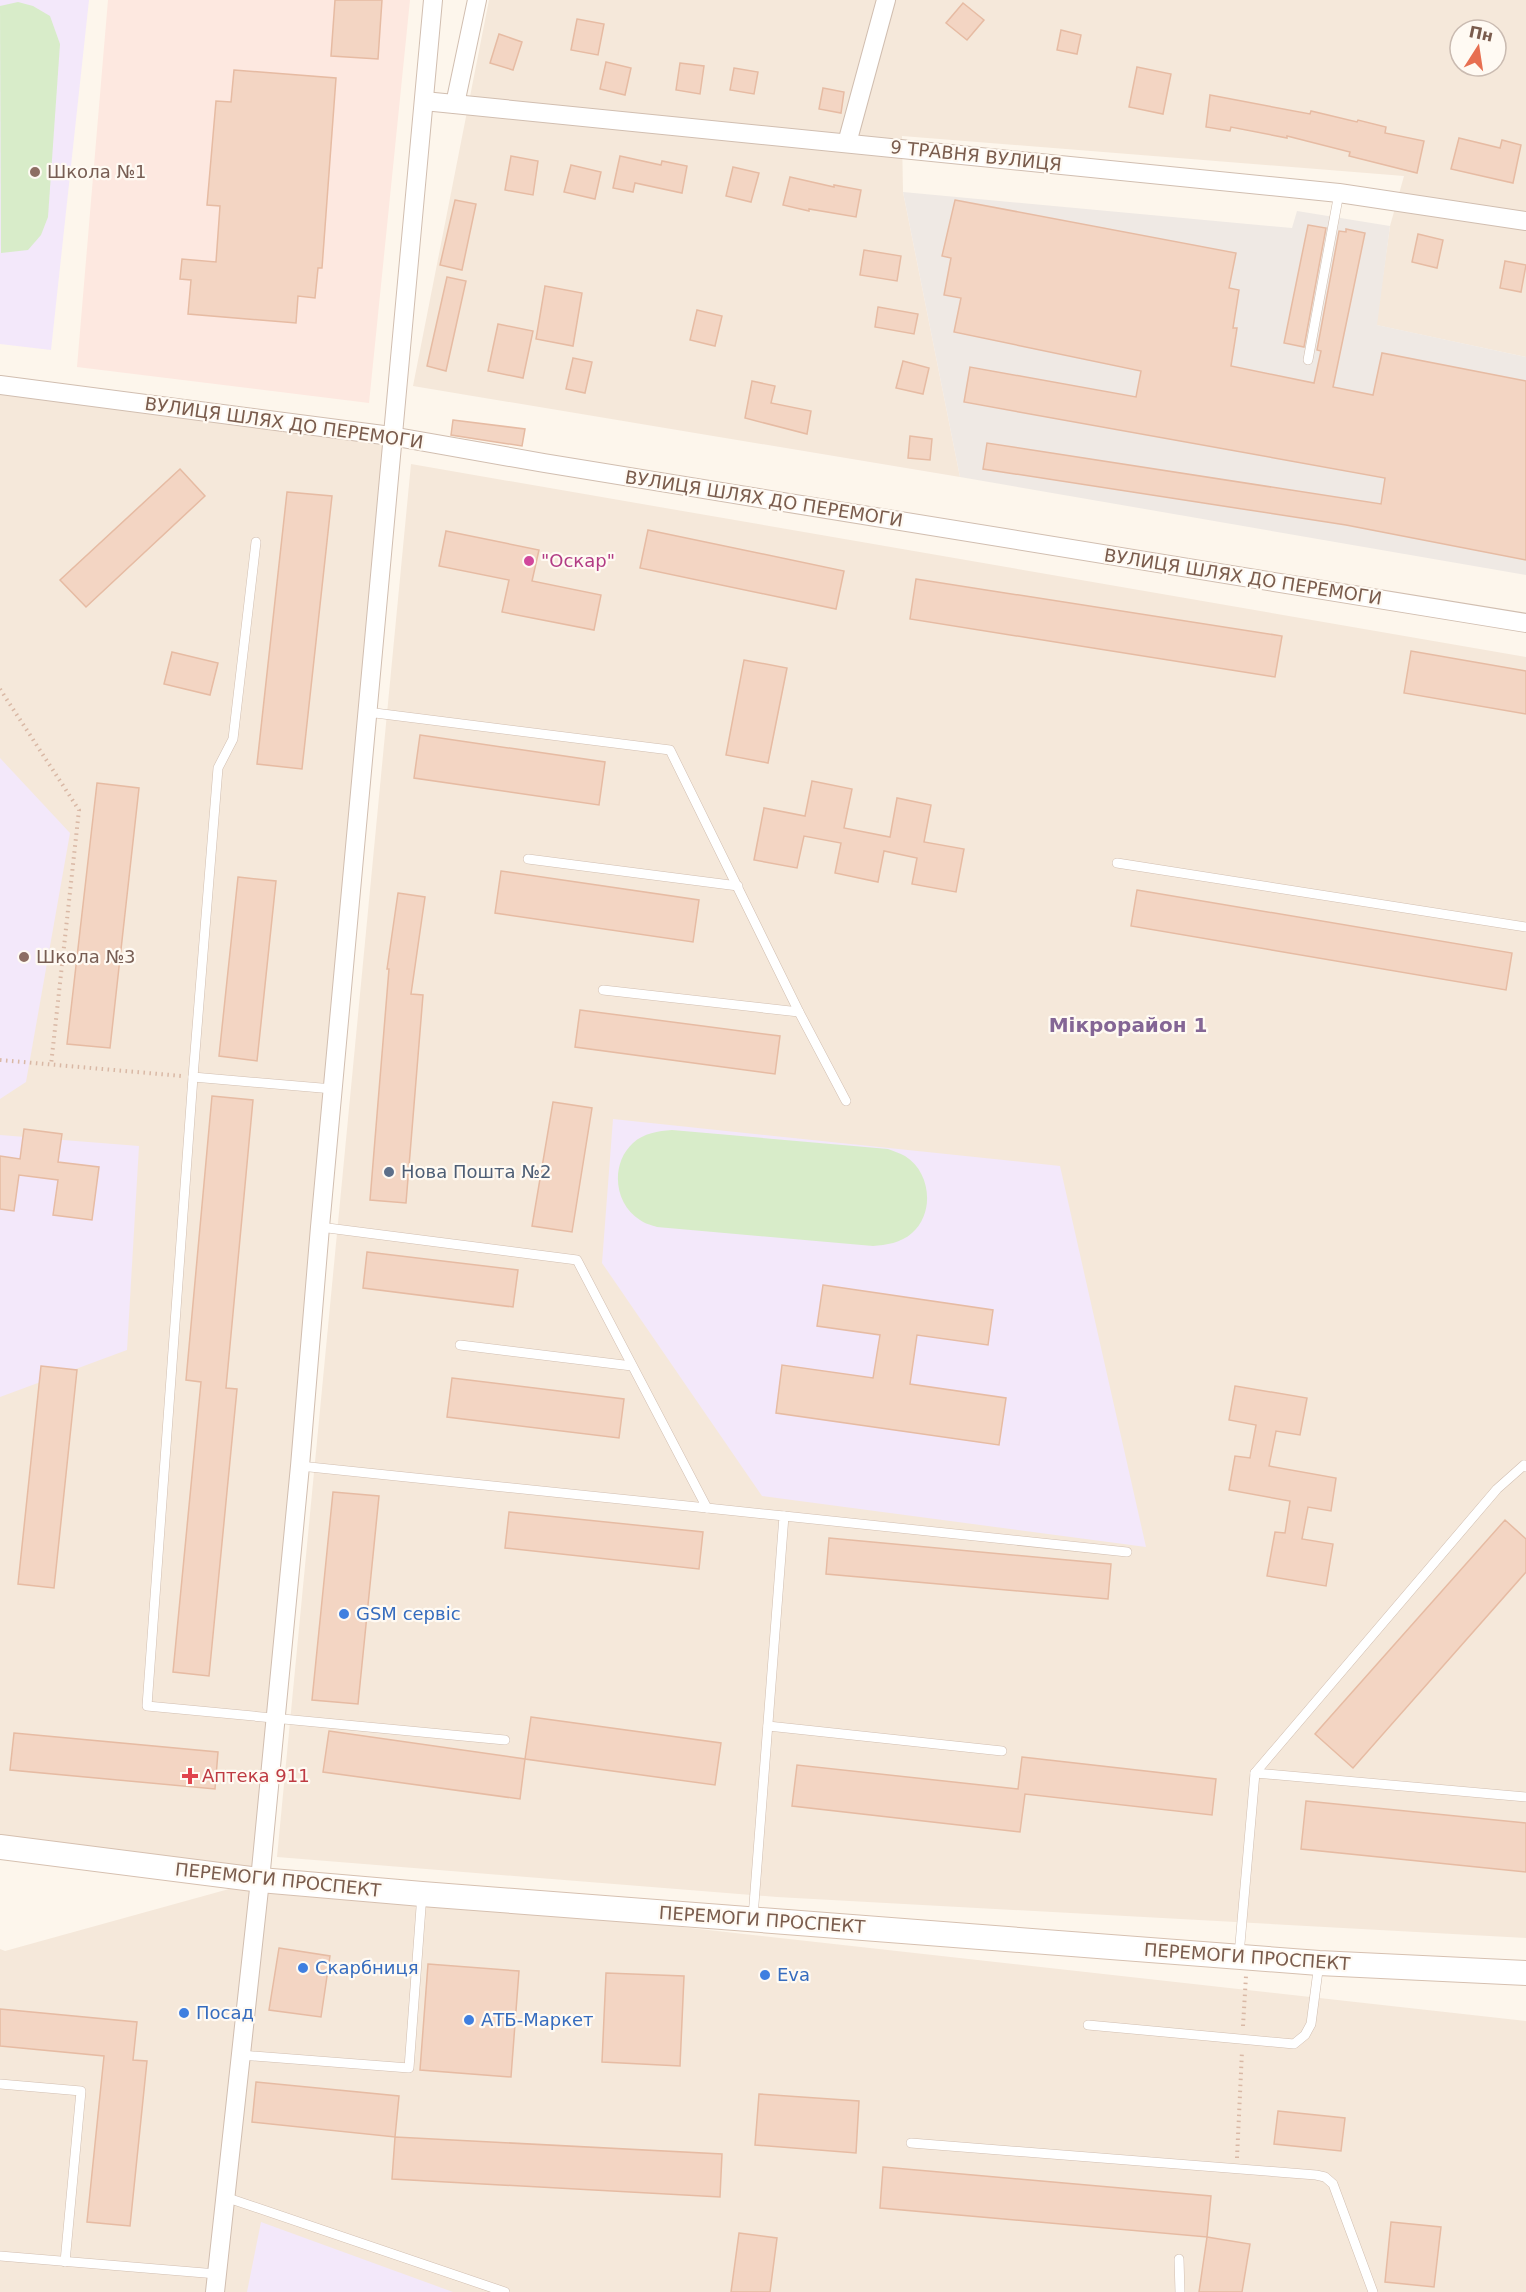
<svg xmlns="http://www.w3.org/2000/svg" width="1526" height="2292" font-family="'DejaVu Sans',sans-serif">
<style>
.residential{fill:#f5e8da;fill-rule:evenodd}
.commercial{fill:#fde8e0}
.industrial{fill:#efe9e4}
.education{fill:#f3e8fa}
.green{fill:#d8ecc9}
.building{fill:#f3d5c3;stroke:#e6bba3;stroke-width:1.5}
.lines{fill:none;stroke-linecap:round;stroke-linejoin:round}
.lane-casing{stroke:#d1beb0;stroke-width:10}
.street-casing{stroke:#d1beb0;stroke-width:20}
.secondary-casing{stroke:#d6c0b0;stroke-width:26}
.path{stroke:#d9b8a5;stroke-width:4;stroke-dasharray:1.5 4.5;stroke-linecap:butt}
.lane{stroke:#fff;stroke-width:9}
.street{stroke:#fff;stroke-width:18}
.secondary{stroke:#fff;stroke-width:24}
.education-dot{fill:#8d6e63;stroke:#fffaf3;stroke-width:2}
.hotel-dot{fill:#d1479c;stroke:#fffaf3;stroke-width:2}
.service-dot{fill:#5c6f8a;stroke:#fffaf3;stroke-width:2}
.shop-dot{fill:#3f7fe0;stroke:#fffaf3;stroke-width:2}
.health-dot{fill:#e0444e;stroke:#fffaf3;stroke-width:2}
.labels{text-anchor:middle;stroke-width:4.5;stroke-linejoin:round;paint-order:stroke}
.street-label{font-size:18px;fill:#7a5c4d;stroke:#fffaf3}
.education-label{font-size:18px;fill:#785e54;stroke:#fffaf3;text-anchor:start}
.hotel-label{font-size:18px;fill:#b23c85;stroke:#fffaf3;text-anchor:start}
.service-label{font-size:18px;fill:#4e5e75;stroke:#fffaf3;text-anchor:start}
.shop-label{font-size:18px;fill:#366cbe;stroke:#fffaf3;text-anchor:start}
.health-label{font-size:18px;fill:#be3a42;stroke:#fffaf3;text-anchor:start}
.neighbourhood-label{font-size:20px;font-weight:bold;fill:#846695;stroke:#fffaf3}
</style>
<rect width="100%" height="100%" fill="#fdf6ec"/>
<g class="residential">
<path d="M 489,0 L 1526,0 L 1526,357 L 1376,325 L 1390,226 L 1404,176 L 902,136 L 903,192 L 960,477 L 413,386 ZM 1460,30 L 1496,30 L 1496,66 L 1460,66 Z"/>
<path d="M 0,385 L 391,436 L 260,1880 L 1526,2021 L 1526,2292 L 0,2292 L 0,1949 L 5,1951 L 258,1881 L 0,1847 Z"/>
<path d="M 411,464 L 1526,657 L 1526,1938 L 777,1897 L 277,1857 Z"/>
</g>
<path class="commercial" d="M 108,0 L 410,0 L 369,403 L 77,367 Z"/>
<path class="industrial" d="M 903,192 L 1292,228 L 1297,211 L 1390,226 L 1377,325 L 1526,357 L 1526,575 L 960,477 Z"/>
<g class="education">
<path d="M 0,0 L 89,0 L 51,350 L 0,344 Z"/>
<path d="M 0,758 L 70,833 L 26,1082 L 0,1099 Z"/>
<path d="M 613,1119 L 1060,1166 L 1146,1547 L 762,1496 L 602,1263 Z"/>
<path d="M 0,1135 L 139,1146 L 127,1350 L 0,1397 Z"/>
<path d="M 261,2222 L 453,2292 L 247,2292 Z"/>
</g>
<g class="green">
<path d="M 18,2 L 33,6 L 50,16 L 60,44 L 48,217 L 41,235 L 28,250 L 1,253 L 0,6 Z"/>
<path d="M 672,1130 L 888,1149 C 893,1151 900,1153 905,1156 C 931,1172 935,1213 912,1233 C 901,1243 886,1245 873,1246 L 657,1227 C 652,1225 645,1224 640,1220 C 614,1204 610,1164 633,1143 C 644,1133 658,1131 672,1130 Z"/>
</g>
<g class="building">
<path d="M 335,0 L 382,0 L 378,59 L 331,56 Z"/>
<path d="M 963,3 L 984,20 L 967,40 L 946,23 Z"/>
<path d="M 577,19 L 604,24 L 598,55 L 571,50 Z"/>
<path d="M 1061,30 L 1081,35 L 1077,54 L 1057,50 Z"/>
<path d="M 499,34 L 522,42 L 513,70 L 490,63 Z"/>
<path d="M 606,62 L 631,68 L 625,95 L 600,89 Z"/>
<path d="M 680,63 L 704,66 L 700,94 L 676,90 Z"/>
<path d="M 1137,67 L 1171,74 L 1163,114 L 1129,107 Z"/>
<path d="M 734,68 L 758,72 L 754,94 L 730,90 Z"/>
<path d="M 234,70 L 336,78 L 322,268 L 318,268 L 315,298 L 298,296 L 296,323 L 188,314 L 191,280 L 180,279 L 182,259 L 216,262 L 220,206 L 207,205 L 216,101 L 231,102 Z"/>
<path d="M 823,88 L 844,92 L 841,113 L 819,109 Z"/>
<path d="M 1210,95 L 1310,114 L 1311,111 L 1357,122 L 1358,120 L 1386,127 L 1385,133 L 1424,141 L 1417,173 L 1349,156 L 1350,152 L 1287,136 L 1287,138 L 1231,127 L 1230,131 L 1206,127 Z"/>
<path d="M 1459,138 L 1500,148 L 1502,140 L 1521,145 L 1513,183 L 1451,169 Z"/>
<path d="M 511,156 L 538,161 L 533,195 L 505,190 Z"/>
<path d="M 620,156 L 661,165 L 662,161 L 687,166 L 682,193 L 635,183 L 633,192 L 613,188 Z"/>
<path d="M 571,165 L 601,172 L 595,199 L 564,192 Z"/>
<path d="M 733,167 L 759,173 L 751,202 L 726,196 Z"/>
<path d="M 790,177 L 834,187 L 834,185 L 861,190 L 856,217 L 809,209 L 809,211 L 783,205 Z"/>
<path d="M 455,200 L 476,204 L 462,270 L 440,265 Z"/>
<path d="M 955,200 L 1236,253 L 1229,288 L 1239,290 L 1233,328 L 1237,328 L 1231,366 L 1314,383 L 1321,351 L 1317,350 L 1339,231 L 1346,232 L 1346,229 L 1365,233 L 1333,387 L 1373,395 L 1382,353 L 1526,381 L 1526,560 L 1346,525 L 983,469 L 987,443 L 1381,504 L 1385,478 L 964,402 L 970,367 L 1136,397 L 1141,371 L 954,332 L 961,298 L 944,295 L 951,258 L 942,256 Z"/>
<path d="M 1308,225 L 1326,228 L 1304,347 L 1284,343 Z"/>
<path d="M 1418,234 L 1443,240 L 1437,268 L 1412,262 Z"/>
<path d="M 864,250 L 901,256 L 897,281 L 860,275 Z"/>
<path d="M 1505,261 L 1526,265 L 1521,292 L 1500,288 Z"/>
<path d="M 447,277 L 466,281 L 446,371 L 427,366 Z"/>
<path d="M 545,286 L 582,293 L 573,346 L 536,339 Z"/>
<path d="M 878,307 L 918,314 L 914,334 L 875,327 Z"/>
<path d="M 697,310 L 722,316 L 715,346 L 690,340 Z"/>
<path d="M 498,324 L 533,331 L 523,378 L 488,371 Z"/>
<path d="M 573,358 L 592,362 L 585,393 L 566,389 Z"/>
<path d="M 903,361 L 929,368 L 923,394 L 896,388 Z"/>
<path d="M 752,381 L 775,386 L 771,403 L 811,411 L 807,434 L 745,418 Z"/>
<path d="M 453,420 L 525,429 L 522,446 L 451,435 Z"/>
<path d="M 910,436 L 932,439 L 930,460 L 908,458 Z"/>
<path d="M 180,469 L 205,496 L 86,607 L 60,580 Z"/>
<path d="M 287,492 L 332,496 L 302,769 L 257,764 Z"/>
<path d="M 648,530 L 844,571 L 836,609 L 640,568 Z"/>
<path d="M 446,531 L 539,550 L 532,581 L 601,595 L 594,630 L 502,612 L 509,580 L 439,566 Z"/>
<path d="M 916,579 L 1282,636 L 1275,677 L 910,619 Z"/>
<path d="M 1411,651 L 1526,671 L 1526,714 L 1404,693 Z"/>
<path d="M 172,652 L 218,663 L 210,695 L 164,684 Z"/>
<path d="M 744,660 L 787,668 L 768,763 L 726,755 Z"/>
<path d="M 420,735 L 605,762 L 599,805 L 414,778 Z"/>
<path d="M 812,781 L 852,789 L 844,828 L 890,837 L 897,798 L 931,805 L 924,842 L 964,849 L 956,892 L 912,884 L 917,858 L 884,851 L 878,882 L 835,873 L 841,843 L 804,836 L 797,868 L 754,860 L 764,808 L 805,816 Z"/>
<path d="M 97,783 L 139,788 L 110,1048 L 67,1044 Z"/>
<path d="M 501,871 L 699,900 L 693,942 L 495,913 Z"/>
<path d="M 238,877 L 276,881 L 257,1061 L 219,1056 Z"/>
<path d="M 1137,890 L 1512,953 L 1506,990 L 1131,926 Z"/>
<path d="M 398,893 L 425,897 L 411,994 L 423,995 L 406,1203 L 370,1200 L 389,969 L 387,969 Z"/>
<path d="M 580,1010 L 780,1036 L 775,1074 L 575,1047 Z"/>
<path d="M 212,1096 L 253,1100 L 226,1388 L 237,1389 L 209,1676 L 173,1672 L 201,1382 L 186,1380 Z"/>
<path d="M 553,1102 L 592,1108 L 572,1232 L 532,1226 Z"/>
<path d="M 24,1129 L 62,1134 L 58,1162 L 99,1167 L 92,1220 L 53,1215 L 58,1180 L 19,1175 L 14,1211 L 0,1209 L 0,1156 L 20,1159 Z"/>
<path d="M 367,1252 L 518,1270 L 513,1307 L 363,1288 Z"/>
<path d="M 823,1285 L 993,1310 L 988,1345 L 917,1335 L 910,1384 L 1006,1398 L 999,1445 L 776,1413 L 782,1365 L 873,1378 L 880,1335 L 817,1326 Z"/>
<path d="M 41,1366 L 77,1370 L 54,1588 L 18,1584 Z"/>
<path d="M 452,1378 L 624,1399 L 619,1438 L 447,1417 Z"/>
<path d="M 1235,1386 L 1307,1398 L 1300,1435 L 1276,1431 L 1269,1466 L 1336,1478 L 1331,1511 L 1308,1507 L 1302,1539 L 1333,1544 L 1326,1586 L 1267,1576 L 1275,1532 L 1285,1533 L 1290,1501 L 1229,1490 L 1235,1456 L 1250,1458 L 1256,1425 L 1229,1420 Z"/>
<path d="M 333,1492 L 379,1496 L 358,1704 L 312,1700 Z"/>
<path d="M 509,1512 L 703,1532 L 699,1569 L 505,1548 Z"/>
<path d="M 1505,1520 L 1526,1539 L 1526,1572 L 1353,1768 L 1315,1734 Z"/>
<path d="M 829,1538 L 1111,1564 L 1108,1599 L 826,1574 Z"/>
<path d="M 531,1717 L 721,1743 L 715,1785 L 525,1759 Z"/>
<path d="M 329,1731 L 525,1759 L 520,1799 L 323,1772 Z"/>
<path d="M 14,1733 L 218,1752 L 215,1789 L 10,1770 Z"/>
<path d="M 1022,1757 L 1216,1779 L 1212,1815 L 1025,1794 L 1020,1832 L 792,1806 L 797,1765 L 1018,1789 Z"/>
<path d="M 1306,1801 L 1526,1823 L 1526,1872 L 1301,1849 Z"/>
<path d="M 279,1948 L 330,1956 L 321,2017 L 269,2010 Z"/>
<path d="M 428,1964 L 519,1971 L 511,2077 L 420,2070 Z"/>
<path d="M 606,1973 L 684,1976 L 680,2066 L 602,2062 Z"/>
<path d="M 0,2009 L 137,2022 L 133,2060 L 147,2061 L 130,2226 L 87,2222 L 104,2056 L 0,2046 Z"/>
<path d="M 256,2082 L 399,2096 L 395,2137 L 252,2122 Z"/>
<path d="M 759,2094 L 859,2101 L 856,2153 L 755,2145 Z"/>
<path d="M 1278,2111 L 1345,2118 L 1341,2151 L 1274,2144 Z"/>
<path d="M 395,2137 L 722,2154 L 720,2197 L 392,2179 Z"/>
<path d="M 883,2167 L 1211,2196 L 1207,2237 L 880,2208 Z"/>
<path d="M 1391,2222 L 1441,2227 L 1434,2287 L 1385,2282 Z"/>
<path d="M 739,2233 L 777,2238 L 770,2292 L 731,2292 Z"/>
<path d="M 1207,2237 L 1250,2244 L 1242,2292 L 1199,2292 Z"/>
</g>
<g class="lines">
<defs>
<g id="lane">
<path d="M 1308,360 L 1339,193"/>
<path d="M 256,542 L 233,739 L 218,768 L 193,1077 L 147,1706 L 505,1740"/>
<path d="M 367,712 L 670,750 L 799,1012 L 846,1101"/>
<path d="M 528,859 L 738,886"/>
<path d="M 1117,863 L 1526,927"/>
<path d="M 603,990 L 799,1012"/>
<path d="M 193,1077 L 333,1089"/>
<path d="M 460,1345 L 632,1366"/>
<path d="M 300,1466 L 707,1508 L 577,1260 L 320,1227"/>
<path d="M 707,1508 L 784,1516 L 753,1917"/>
<path d="M 784,1516 L 1127,1552"/>
<path d="M 768,1726 L 1002,1751"/>
<path d="M 1255,1773 L 1526,1797"/>
<path d="M 1239,1955 L 1255,1773 L 1497,1489 L 1524,1465 L 1526,1467"/>
<path d="M 1088,2025 L 1294,2044 L 1305,2035 L 1311,2024 L 1319,1963"/>
<path d="M 241,2055 L 409,2068 L 422,1894"/>
<path d="M 0,2084 L 81,2091 L 65,2262"/>
<path d="M 911,2143 L 1316,2175 L 1325,2177 L 1333,2184 L 1373,2292"/>
<path d="M 225,2197 L 505,2292"/>
<path d="M 0,2256 L 217,2274"/>
<path d="M 1179,2259 L 1180,2292"/>
</g>
<g id="street">
<path d="M 424,101 L 1339,193 L 1526,221"/>
<path d="M 455,104 L 477,0"/>
<path d="M 847,143 L 886,0"/>
<path d="M 0,385 L 391,436 L 544,463 L 1526,623"/>
<path d="M 215,2292 L 260,1880 L 300,1466 L 320,1227 L 433,0"/>
</g>
<path id="secondary" d="M 0,1847 L 260,1880 L 422,1894 L 1319,1963 L 1526,1973"/>
</defs>
<use href="#lane" class="lane-casing"/>
<use href="#street" class="street-casing"/>
<use href="#secondary" class="secondary-casing"/>
<g class="path">
<path d="M 0,689 L 79,810 L 51,1065"/>
<path d="M 0,1060 L 182,1076"/>
<path d="M 1243,2026 L 1246,1976"/>
<path d="M 1237,2158 L 1242,2051"/>
</g>
<use href="#lane" class="lane"/>
<use href="#street" class="street"/>
<use href="#secondary" class="secondary"/>
</g>
<g class="education-dot">
<circle cx="35" cy="172" r="6"/>
<circle cx="24" cy="957" r="6"/>
</g>
<circle class="hotel-dot" cx="529" cy="561" r="6"/>
<circle class="service-dot" cx="389" cy="1172" r="6"/>
<g class="shop-dot">
<circle cx="344" cy="1614" r="6"/>
<circle cx="303" cy="1968" r="6"/>
<circle cx="765" cy="1975" r="6"/>
<circle cx="184" cy="2013" r="6"/>
<circle cx="469" cy="2020" r="6"/>
</g>
<path class="health-dot" d="M187 1767h6v6h6v6h-6v6h-6v-6h-6v-6h6z"/>
<g class="labels">
<g class="street-label">
<text transform="translate(976 156) rotate(6)" y="6">9 ТРАВНЯ ВУЛИЦЯ</text>
<text transform="translate(284 423) rotate(8)" y="6">ВУЛИЦЯ ШЛЯХ ДО ПЕРЕМОГИ</text>
<text transform="translate(764 499) rotate(9)" y="6">ВУЛИЦЯ ШЛЯХ ДО ПЕРЕМОГИ</text>
<text transform="translate(1243 577) rotate(9)" y="6">ВУЛИЦЯ ШЛЯХ ДО ПЕРЕМОГИ</text>
<text transform="translate(278 1880) rotate(6)" y="6">ПЕРЕМОГИ ПРОСПЕКТ</text>
<text transform="translate(762 1920) rotate(4)" y="6">ПЕРЕМОГИ ПРОСПЕКТ</text>
<text transform="translate(1247 1957) rotate(4)" y="6">ПЕРЕМОГИ ПРОСПЕКТ</text>
</g>
<g class="education-label">
<text x="47" y="178">Школа №1</text>
<text x="36" y="963">Школа №3</text>
</g>
<g class="hotel-label">
<text x="541" y="567">"Оскар"</text>
</g>
<g class="service-label">
<text x="401" y="1178">Нова Пошта №2</text>
</g>
<g class="shop-label">
<text x="356" y="1620">GSM сервіс</text>
<text x="315" y="1974">Скарбниця</text>
<text x="777" y="1981">Eva</text>
<text x="196" y="2019">Посад</text>
<text x="481" y="2026">АТБ-Маркет</text>
</g>
<g class="health-label">
<text x="202" y="1782">Аптека 911</text>
</g>
<g class="neighbourhood-label">
<text x="1128" y="1032">Мікрорайон 1</text>
</g>
</g>
<g transform="translate(1478 48) rotate(12)"><circle r="28" fill="#fffaf3" stroke="#cabbb1" stroke-width="1.5"/>
<path d="M0-4.5L10 22L0 15L-10 22Z" fill="#e76f51"/>
<text y="-9" font-size="16" font-weight="bold" text-anchor="middle" fill="#7a5c4d">Пн</text>
</g>
</svg>
